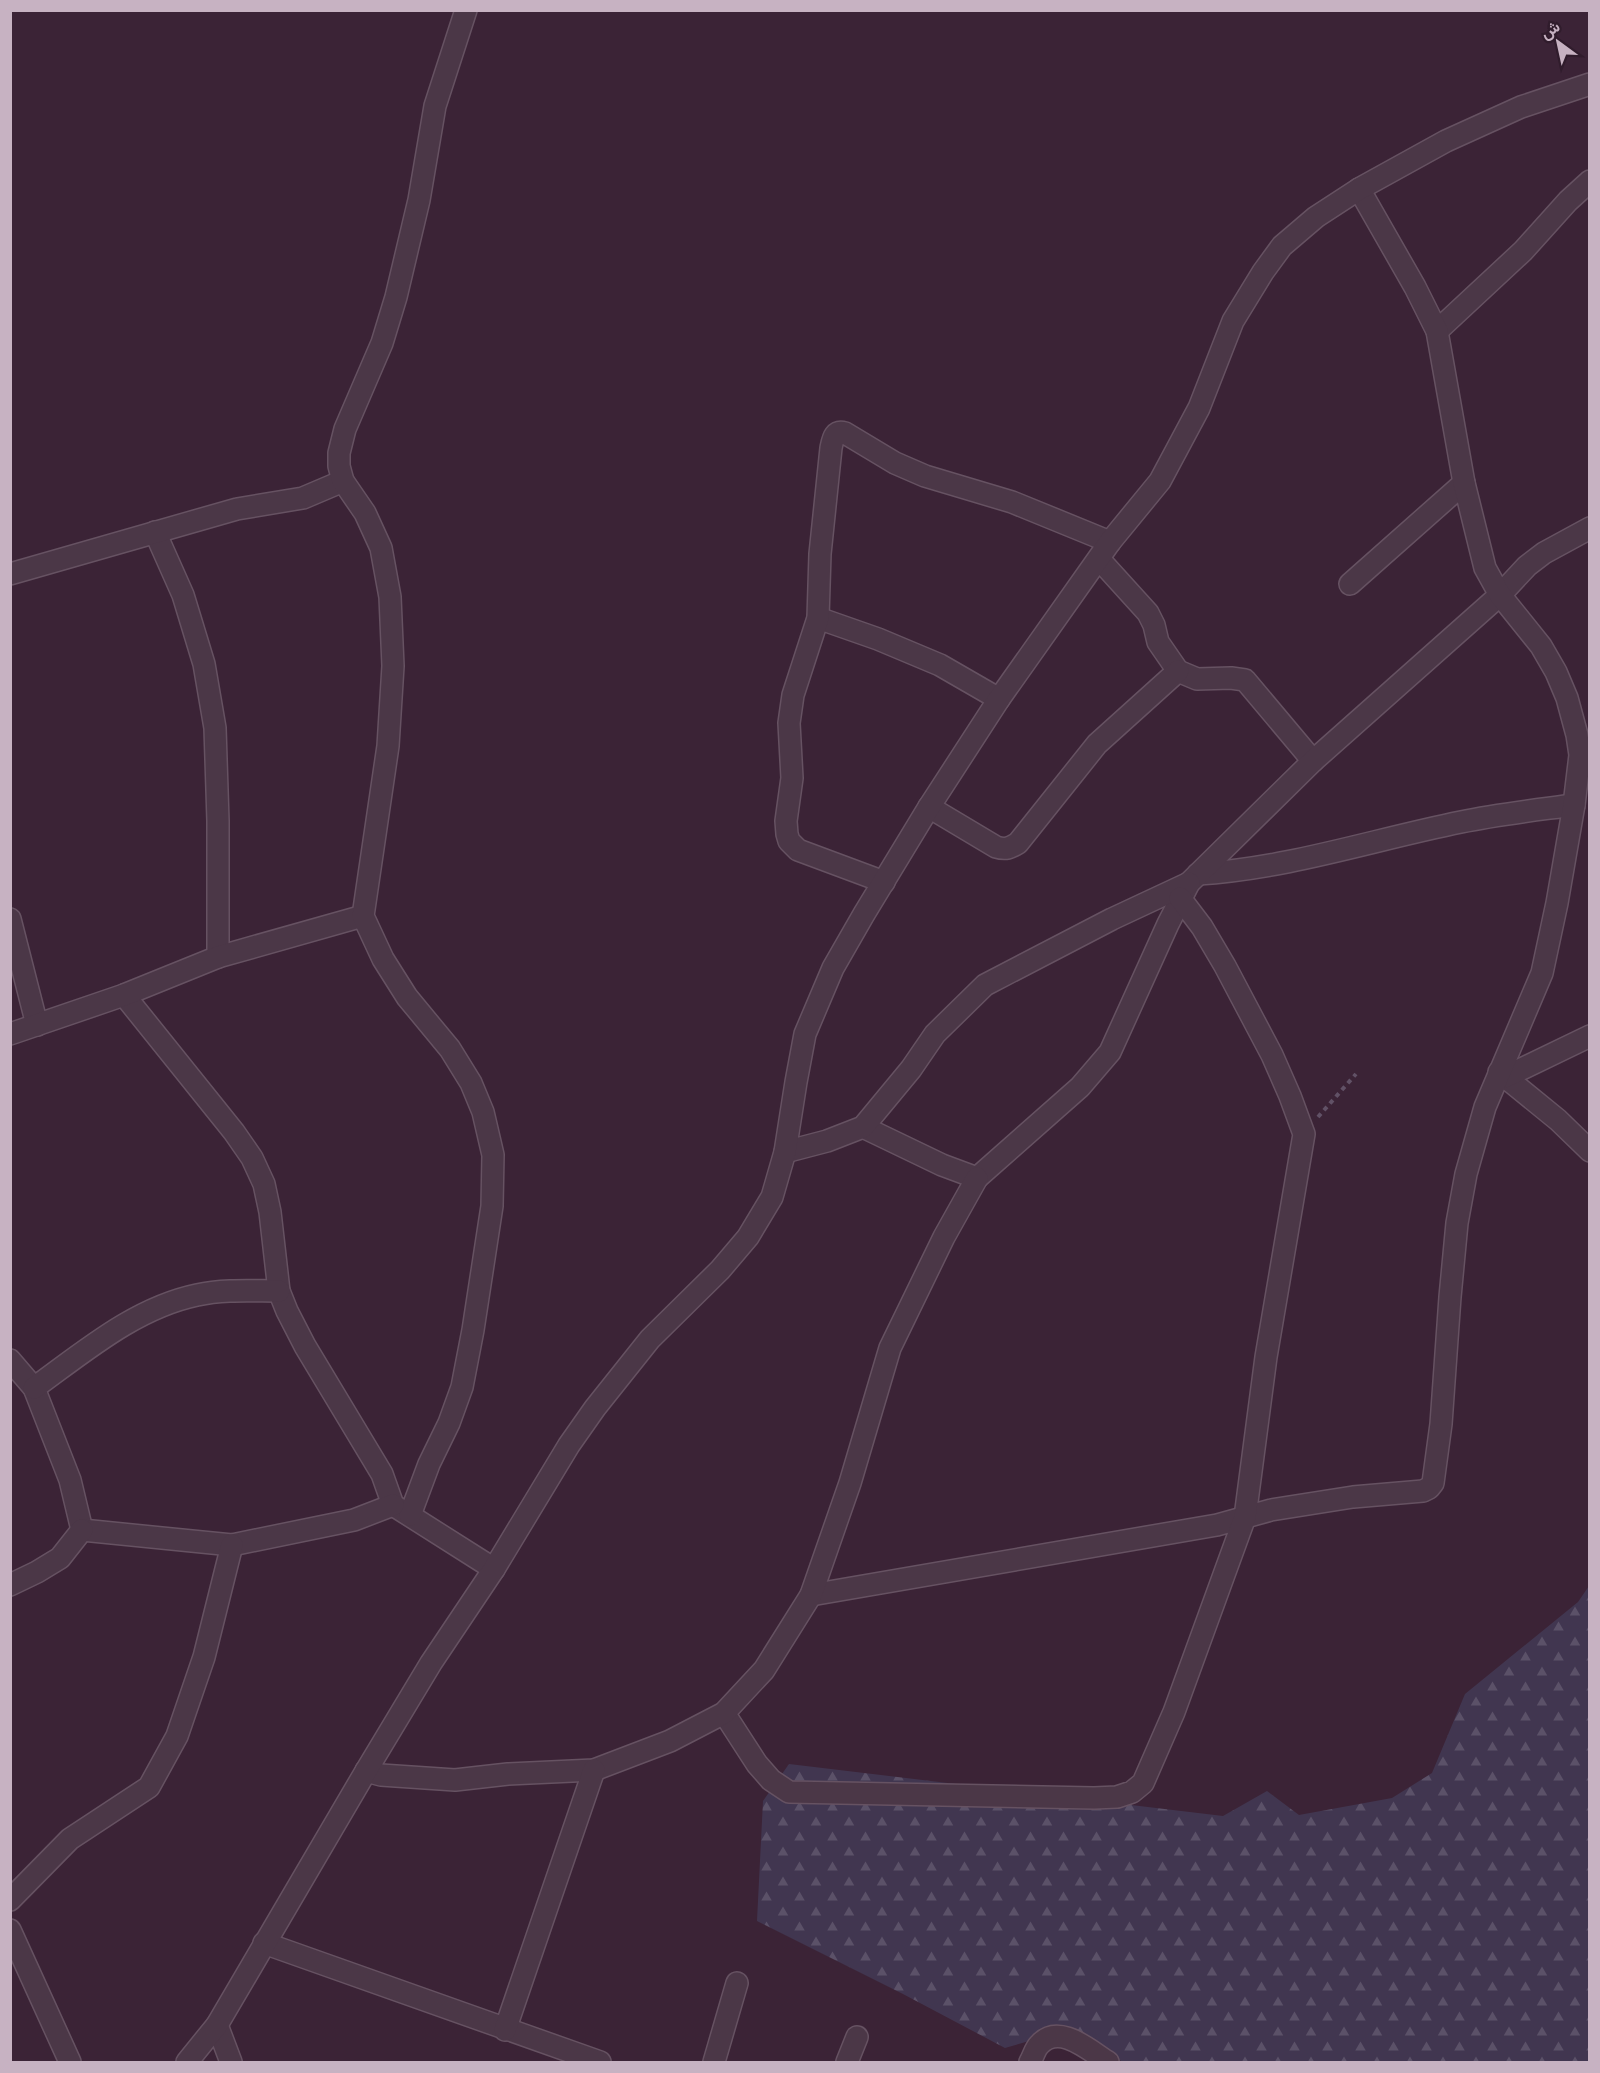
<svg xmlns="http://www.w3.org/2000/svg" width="1600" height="2073" font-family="Raleway,Vazirmatn,sans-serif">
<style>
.forest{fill:url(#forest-firs)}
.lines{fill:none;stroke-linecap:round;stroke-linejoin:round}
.minor-casing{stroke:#665262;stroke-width:24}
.path{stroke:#615166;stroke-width:4;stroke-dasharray:4.5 4.5;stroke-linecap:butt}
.minor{stroke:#4b3747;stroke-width:21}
</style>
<defs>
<pattern id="forest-firs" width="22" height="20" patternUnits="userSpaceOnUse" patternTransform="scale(1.5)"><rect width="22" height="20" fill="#413650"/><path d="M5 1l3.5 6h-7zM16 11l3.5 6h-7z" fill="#5b5168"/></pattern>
</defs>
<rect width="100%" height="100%" fill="#3b2336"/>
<path class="forest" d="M 1589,1586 L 1589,2062 L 1123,2062 L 1067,2030 L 1005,2048 L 903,1994 L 757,1921 L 763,1801 L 789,1764 L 1223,1816 L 1267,1791 L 1299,1815 L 1392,1798 L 1432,1773 L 1465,1694 L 1578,1602 Z"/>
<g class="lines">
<defs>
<g id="minor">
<path d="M 1437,331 L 1523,251 L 1568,201 L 1590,181"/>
<path d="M 155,532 L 183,595 L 204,664 L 215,728 L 218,821 L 218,957"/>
<path d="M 1099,559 L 1148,613 L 1154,625 L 1158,642 L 1178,671 L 1197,679 L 1231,678 L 1245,680 L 1313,761"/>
<path d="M 10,574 L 237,509 L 303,498 L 343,481"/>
<path d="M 1350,584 L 1464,483"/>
<path d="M 818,618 L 878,639 L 940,665 L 999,699"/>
<path d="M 929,807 L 996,847 C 1006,850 1010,848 1018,843 L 1097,744 L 1178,671"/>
<path d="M 1198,874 C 1290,868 1372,840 1461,822 C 1499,814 1537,810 1574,805"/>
<path d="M 884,882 L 798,850 L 789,841 L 787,834 L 786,821 L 792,778 L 789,723 L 793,695 L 818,618 L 820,554 L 831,448 C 833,439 834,430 845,433 L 895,463 L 925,476 L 1012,502 L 1110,542"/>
<path d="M 10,919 L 37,1025"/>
<path d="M 124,995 L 234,1132 L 252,1158 L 264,1184 L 270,1212 L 279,1291 L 287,1311 L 305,1346 L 382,1474 L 393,1505 L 494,1569"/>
<path d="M 10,1034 L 124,995 L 218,957 L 363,916"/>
<path d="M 1499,1072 L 1558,1120 L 1590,1151"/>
<path d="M 1505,1077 L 1590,1036"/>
<path d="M 863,1127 L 942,1165 L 977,1178 L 1080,1087 L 1110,1052 L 1168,924 L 1189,883 L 1313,761 L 1500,595 L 1527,566 L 1544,553 L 1590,528"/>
<path d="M 785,1152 L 827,1141 L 863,1127 L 911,1069 L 935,1034 L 985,985 L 1112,919 L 1189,883"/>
<path d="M 10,1360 L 34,1388 L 70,1480 L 82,1530"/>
<path d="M 34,1388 C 84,1352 135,1308 197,1295 C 224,1289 252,1291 279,1291"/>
<path d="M 410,1515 L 429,1464 L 449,1423 L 462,1387 L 473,1330 L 492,1206 L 493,1155 L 483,1112 L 471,1083 L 450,1049 L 407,997 L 383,959 L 363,916 L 388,746 L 393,666 L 390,597 L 381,548 L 365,513 L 343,481 L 339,466 L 339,453 L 345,429 L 382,343 L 396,297 L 419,200 L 435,106 L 466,10"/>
<path d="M 82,1530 L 232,1545 L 354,1520 L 393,1505"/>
<path d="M 10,1585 L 37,1572 L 60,1558 L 82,1530"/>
<path d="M 811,1595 L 1217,1525 L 1271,1510 L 1353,1497 L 1423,1491 L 1429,1488 L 1433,1483 L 1441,1424 L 1450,1297 L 1457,1223 L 1466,1174 L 1485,1107 L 1542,973 L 1557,903 L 1574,805 L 1580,755 L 1577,735 L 1567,698 L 1556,672 L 1541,646 L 1500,595 L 1485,568 L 1464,483 L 1437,331 L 1415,287 L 1359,189"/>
<path d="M 724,1713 L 757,1764 L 771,1780 L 789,1792 L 1094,1798 L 1117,1797 L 1132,1792 L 1143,1783 L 1174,1712 L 1245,1517 L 1266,1357 L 1304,1134 L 1290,1096 L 1272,1055 L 1225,966 L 1202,927 L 1180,898"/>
<path d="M 366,1771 L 381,1775 L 455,1780 L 508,1774 L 594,1770 L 670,1741 L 724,1713 L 764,1670 L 811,1595 L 850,1483 L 890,1348 L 944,1237 L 977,1178"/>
<path d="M 10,1900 L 70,1839 L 149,1787 L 177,1736 L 204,1657 L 232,1545"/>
<path d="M 10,1930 L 70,2062"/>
<path d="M 264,1943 L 600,2062"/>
<path d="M 217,2025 L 231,2062"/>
<path d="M 505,2030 L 594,1770"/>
<path d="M 187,2062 L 217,2025 L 366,1771 L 431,1663 L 494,1569 L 569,1445 L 595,1408 L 650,1339 L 720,1270 L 748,1237 L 772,1197 L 785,1152 L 796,1082 L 805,1034 L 833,968 L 864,914 L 929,807 L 999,699 L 1110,542 L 1160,481 L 1199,408 L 1233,321 L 1263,272 L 1282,246 L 1316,217 L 1359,189 L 1446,141 L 1521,107 L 1590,84"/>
<path d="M 714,2062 L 737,1983"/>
<path d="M 847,2062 L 857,2037"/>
<path d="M 1030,2062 C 1033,2057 1035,2049 1039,2045 C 1059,2022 1090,2051 1108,2062"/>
</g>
</defs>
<use href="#minor" class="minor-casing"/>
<path class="path" d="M 1318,1117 L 1356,1074"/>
<use href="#minor" class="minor"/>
</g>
<rect width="1600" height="2073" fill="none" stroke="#c7b2c2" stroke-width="24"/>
<g transform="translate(1558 42) rotate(327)" stroke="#301c2c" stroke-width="4.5" paint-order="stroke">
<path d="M0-4.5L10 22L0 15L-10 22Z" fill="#c7b2c2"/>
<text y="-9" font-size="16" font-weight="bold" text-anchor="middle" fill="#c7b2c2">ش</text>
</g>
</svg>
